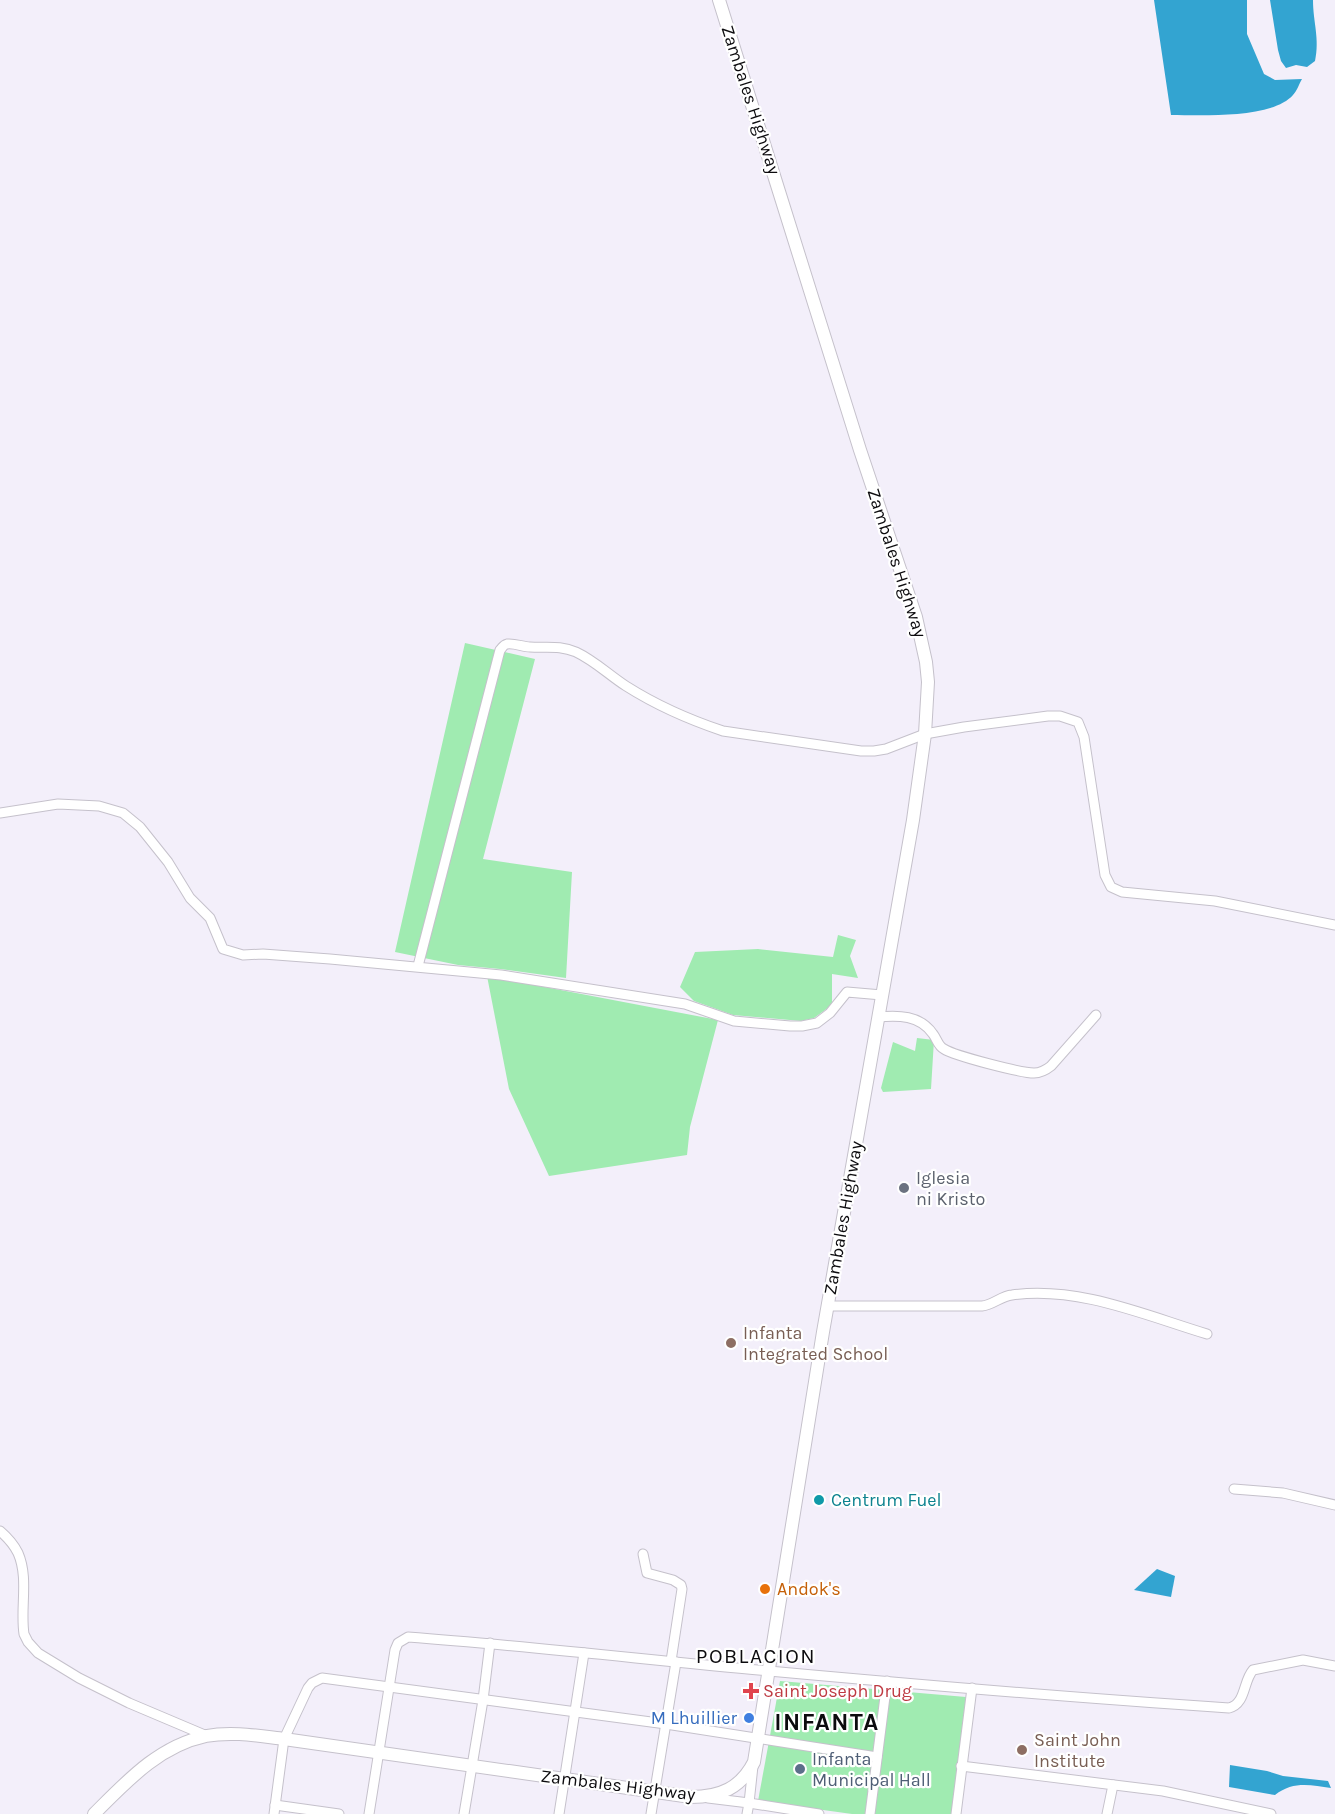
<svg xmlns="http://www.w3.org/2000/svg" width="1335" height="1814" font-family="Karla,sans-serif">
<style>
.green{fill:#a0ebb1}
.water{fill:#33a4d1}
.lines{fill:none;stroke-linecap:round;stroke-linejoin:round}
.minor-casing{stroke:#c5c1cb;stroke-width:11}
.major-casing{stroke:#c5c1cb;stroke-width:14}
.minor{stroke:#fff;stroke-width:9}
.major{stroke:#fff;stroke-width:12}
.worship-dot{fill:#6b7280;stroke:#fff;stroke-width:2}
.education-dot{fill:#8d6e63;stroke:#fff;stroke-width:2}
.culture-dot{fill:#0f9aa8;stroke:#fff;stroke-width:2}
.food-dot{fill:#e8710a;stroke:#fff;stroke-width:2}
.health-dot{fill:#e0444e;stroke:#fff;stroke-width:2}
.shop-dot{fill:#3f7fe0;stroke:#fff;stroke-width:2}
.service-dot{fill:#5c6f8a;stroke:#fff;stroke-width:2}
.labels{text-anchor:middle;stroke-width:4.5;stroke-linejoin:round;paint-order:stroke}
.street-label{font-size:18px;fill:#0c0b0e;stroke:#fff}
.worship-label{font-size:18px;fill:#5b616d;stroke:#fff;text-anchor:start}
.education-label{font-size:18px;fill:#785e54;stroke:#fff;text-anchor:start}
.culture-label{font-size:18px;fill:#0d838f;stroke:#fff;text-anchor:start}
.food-label{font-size:18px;fill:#c56008;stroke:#fff;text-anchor:start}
.health-label{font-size:18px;fill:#be3a42;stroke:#fff;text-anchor:start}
.shop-label{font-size:18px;fill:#366cbe;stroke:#fff;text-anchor:end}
.service-label{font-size:18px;fill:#4e5e75;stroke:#fff;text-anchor:start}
.quarter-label{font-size:21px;letter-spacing:1.5px;fill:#0c0b0e;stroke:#fff}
.district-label{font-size:24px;font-weight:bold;letter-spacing:1.5px;fill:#0c0b0e;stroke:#fff}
</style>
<rect width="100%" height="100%" fill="#f3effa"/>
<g class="green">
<path d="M 465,643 L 535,659 L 483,859 L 572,872 L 566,978 L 500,969 L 458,965 L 395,952 Z"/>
<path d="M 838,935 L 856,940 L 850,956 L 858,978 L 832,974 L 832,1005 L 814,1018 L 801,1021 L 733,1015 L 694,1001 L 680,987 L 695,952 L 758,949 L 833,957 Z"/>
<path d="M 487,976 L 718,1020 L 690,1127 L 687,1155 L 549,1176 L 509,1089 Z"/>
<path d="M 917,1038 L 934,1040 L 931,1089 L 883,1092 L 881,1088 L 893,1042 L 915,1051 Z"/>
<path d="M 780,1681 L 966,1697 L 953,1814 L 852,1814 L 758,1801 Z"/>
</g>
<g class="water">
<path d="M 1154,0 L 1247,0 L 1247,34 L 1264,74 L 1275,80 L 1302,79 C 1299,84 1297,91 1293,95 C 1272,119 1202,115 1171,115 Z"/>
<path d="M 1270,0 L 1313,0 C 1313,22 1320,39 1315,61 L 1307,67 L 1296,65 L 1286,68 L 1281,61 L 1278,50 Z"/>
<path d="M 1157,1569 L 1175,1576 L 1171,1597 L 1134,1590 Z"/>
<path d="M 1230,1765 L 1267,1771 L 1283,1776 L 1328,1781 L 1331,1788 C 1310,1785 1293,1781 1275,1795 L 1229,1787 Z"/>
</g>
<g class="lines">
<defs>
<g id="minor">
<path d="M 0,813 L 58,804 L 99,806 L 123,813 L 140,827 L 168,862 L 190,898 L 210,918 L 223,949 L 243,955 L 263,954 L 330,959 L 501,975 L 685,1004 L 734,1021 L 790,1026 L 802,1026 L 817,1023 L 830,1013 L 847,992 L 882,995"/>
<path d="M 418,966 L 500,650 C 503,647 503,645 507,644 C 515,643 523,647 530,647 C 547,648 560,645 576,652 C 595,661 609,675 626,686 C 656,705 690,720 723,731 L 861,751 L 874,751 L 886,749 L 925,734 L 964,727 L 1048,716 L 1060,716 L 1078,722 L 1084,737 L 1105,875 L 1111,887 L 1122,892 L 1215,901 L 1335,925"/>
<path d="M 878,1017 C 898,1015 920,1015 933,1034 C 937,1039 938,1046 944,1049 C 955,1056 1021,1073 1034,1073 C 1041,1073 1046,1070 1051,1066 L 1096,1015"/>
<path d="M 828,1306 L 982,1306 C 993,1305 1001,1296 1012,1295 C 1079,1286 1144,1315 1207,1334"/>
<path d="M 1234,1489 L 1283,1493 L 1335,1505"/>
<path d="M 0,1531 C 7,1537 14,1545 18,1553 C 29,1578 20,1608 24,1634 L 28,1642 L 38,1653 L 79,1678 L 129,1703 L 207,1736"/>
<path d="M 643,1554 L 647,1573 L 673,1580 L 681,1585 L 682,1589 L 671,1661"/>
<path d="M 753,1766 L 749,1803 L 819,1814"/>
<path d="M 961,1766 L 1163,1791 L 1271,1814"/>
<path d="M 708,1798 L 749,1803 L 747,1814"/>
<path d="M 275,1805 L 339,1814"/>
<path d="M 274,1814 L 284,1739 L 308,1688 L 312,1683 L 322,1678 L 666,1724 L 877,1757"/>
<path d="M 369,1814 L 395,1650 L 398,1643 L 408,1637 C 529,1646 649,1660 769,1671 C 922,1685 1076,1698 1229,1708 C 1246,1704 1243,1681 1253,1670 L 1303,1660 L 1335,1666"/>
<path d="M 464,1814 L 483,1700 L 490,1643"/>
<path d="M 559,1814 L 584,1653"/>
<path d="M 651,1814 L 676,1662"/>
<path d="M 870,1814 L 887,1681"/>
<path d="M 956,1814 L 972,1688"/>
<path d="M 1107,1814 L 1113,1785"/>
</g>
<path id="major" d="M 94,1814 C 127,1781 159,1746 206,1736 C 232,1731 259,1736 284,1739 L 691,1797 C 720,1797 741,1788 754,1762 L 823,1332 L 913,820 L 925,734 L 928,682 L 926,662 L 916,617 L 860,450 L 719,0"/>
</defs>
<use href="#minor" class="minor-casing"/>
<use href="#major" class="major-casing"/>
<use href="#minor" class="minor"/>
<use href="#major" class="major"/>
</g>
<circle class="worship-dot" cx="904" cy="1188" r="6"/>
<g class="education-dot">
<circle cx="731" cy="1343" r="6"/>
<circle cx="1022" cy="1750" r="6"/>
</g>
<circle class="culture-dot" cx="819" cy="1500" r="6"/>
<circle class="food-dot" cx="765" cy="1589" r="6"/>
<path class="health-dot" d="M748 1682h6v6h6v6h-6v6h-6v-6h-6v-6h6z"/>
<circle class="shop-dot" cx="749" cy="1718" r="6"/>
<circle class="service-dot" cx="800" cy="1769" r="6"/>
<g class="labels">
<g class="street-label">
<text transform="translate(751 100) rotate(72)" y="6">Zambales Highway</text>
<text transform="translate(897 563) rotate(72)" y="6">Zambales Highway</text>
<text transform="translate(843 1218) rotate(-80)" y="6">Zambales Highway</text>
<text transform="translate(618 1785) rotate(7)" y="6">Zambales Highway</text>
</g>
<g class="worship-label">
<text x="916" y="1184">Iglesia<tspan x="916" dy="21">ni Kristo</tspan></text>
</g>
<g class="education-label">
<text x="743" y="1339">Infanta<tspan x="743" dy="21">Integrated School</tspan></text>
<text x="1034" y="1746">Saint John<tspan x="1034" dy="21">Institute</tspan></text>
</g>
<g class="culture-label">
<text x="831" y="1506">Centrum Fuel</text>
</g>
<g class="food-label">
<text x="777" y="1595">Andok's</text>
</g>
<g class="health-label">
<text x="763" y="1697">Saint Joseph Drug</text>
</g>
<g class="shop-label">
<text x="737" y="1724">M Lhuillier</text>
</g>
<g class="service-label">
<text x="812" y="1765">Infanta<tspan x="812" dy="21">Municipal Hall</tspan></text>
</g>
<g class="quarter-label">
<text x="756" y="1663">POBLACION</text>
</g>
<g class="district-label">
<text x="827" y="1730">INFANTA</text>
</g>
</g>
</svg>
